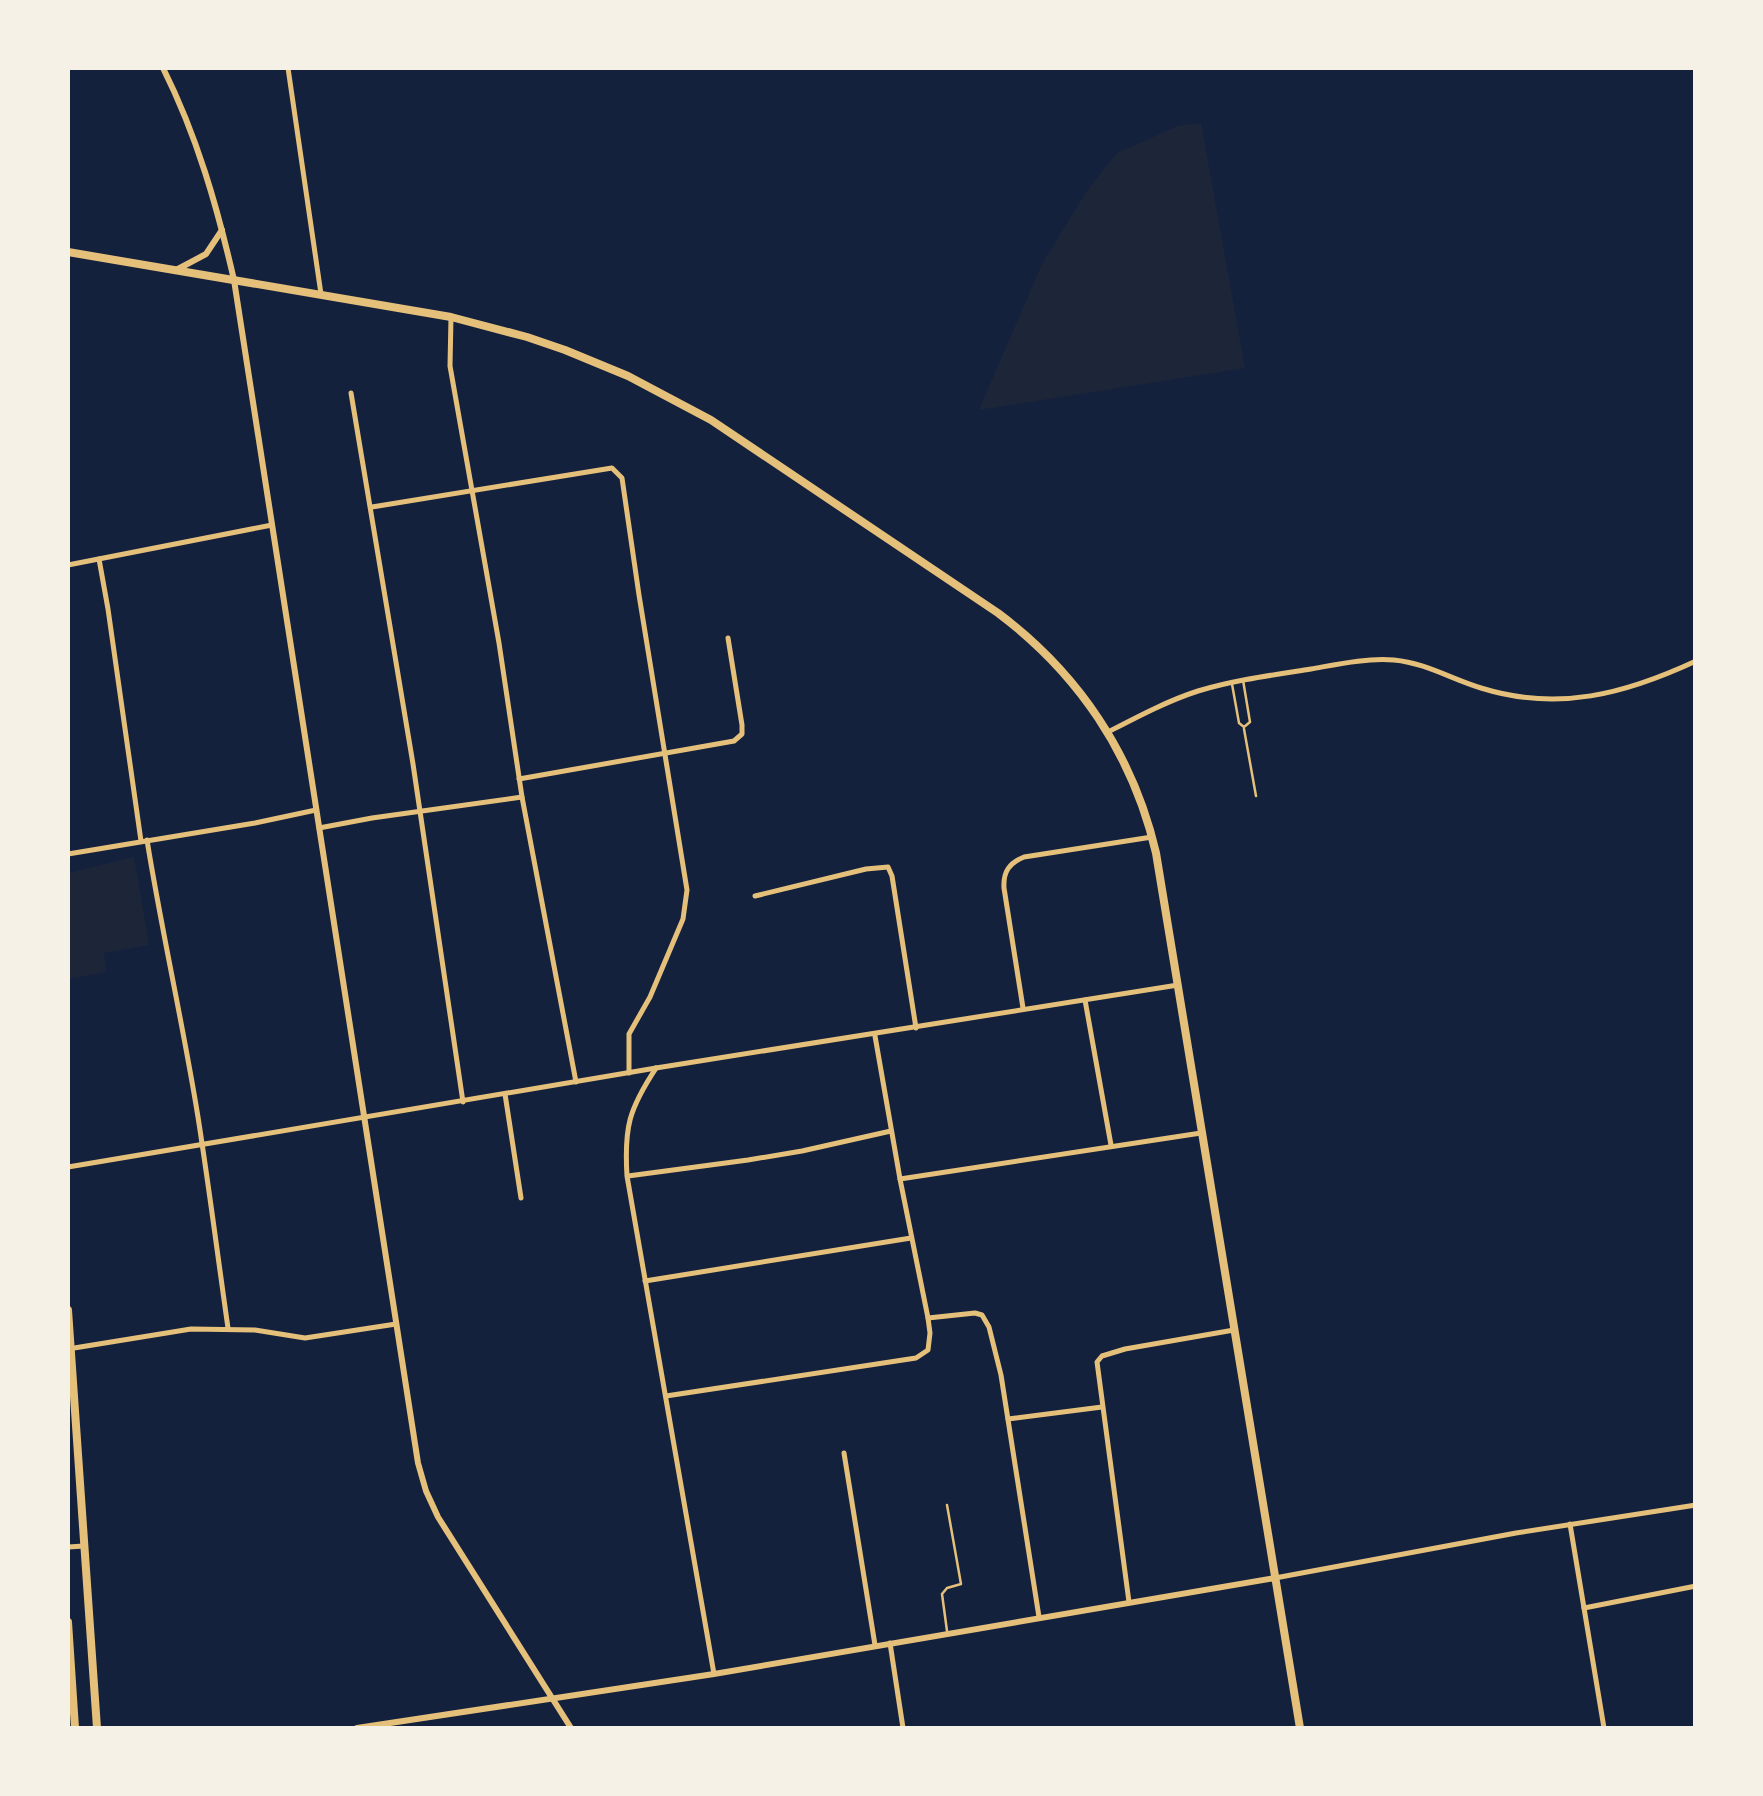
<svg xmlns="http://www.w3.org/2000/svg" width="1763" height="1796" font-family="'Roboto Condensed',sans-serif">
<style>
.green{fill:#1d2539}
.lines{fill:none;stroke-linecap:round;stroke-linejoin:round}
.service{stroke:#e5c07b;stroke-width:2.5}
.minor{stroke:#e5c07b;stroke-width:5}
.tertiary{stroke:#e5c07b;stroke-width:6}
.secondary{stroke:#e5c07b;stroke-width:6}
.primary{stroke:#e5c07b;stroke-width:8}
</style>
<rect width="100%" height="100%" fill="#14213d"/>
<g class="green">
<path d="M 1201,123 L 1245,368 L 979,410 L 1042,264 L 1086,192 L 1117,153 L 1178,126 Z"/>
<path d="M 134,857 L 149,945 L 104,953 L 106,972 L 68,979 L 68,873 Z"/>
</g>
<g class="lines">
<g class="service">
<path d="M 1232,684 L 1239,723 L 1244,727 L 1250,722 L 1243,680"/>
<path d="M 1244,729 L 1256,796"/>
<path d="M 947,1631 L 942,1594 L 947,1588 L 961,1584 L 947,1505"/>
</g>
<g class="minor">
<path d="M 288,68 L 321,294"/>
<path d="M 451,317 L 450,366 L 499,643 L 522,797 L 576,1082"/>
<path d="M 351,393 L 413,764 L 463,1102"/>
<path d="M 372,507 L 612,468 L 622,478 L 639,595 L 687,890 L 683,919 L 650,997 L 629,1034 L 629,1073"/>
<path d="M 99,559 L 108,609 L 141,841"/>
<path d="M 68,565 L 272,525"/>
<path d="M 1108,732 C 1137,717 1167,701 1198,691 C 1235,680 1273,675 1311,669 C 1339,664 1365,658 1394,660 C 1426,663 1451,679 1481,688 C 1558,712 1625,694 1696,661"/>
<path d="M 519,779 L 734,741 L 742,734 L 742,725 L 728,638"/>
<path d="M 319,828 L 372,818 L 522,797"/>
<path d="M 147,840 C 162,933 183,1024 198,1117 C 209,1187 218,1258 228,1328"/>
<path d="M 68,854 L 255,823 L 316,810"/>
<path d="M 755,896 L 866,869 L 888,867 L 892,876 L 916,1028"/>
<path d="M 1085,1000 L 1111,1145"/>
<path d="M 1023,1008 L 1004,888 C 1003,872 1009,863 1024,857 L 1152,837"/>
<path d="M 656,1068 C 629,1109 624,1127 627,1176 L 714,1674"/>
<path d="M 505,1094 L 521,1198"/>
<path d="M 68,1167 L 656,1068 L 1178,985"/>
<path d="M 628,1176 L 748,1160 L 802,1151 L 891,1131"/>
<path d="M 900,1179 L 1201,1133"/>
<path d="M 645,1281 L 911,1238"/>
<path d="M 928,1318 L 975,1313 L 982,1315 L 989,1327 L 1001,1375 L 1039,1617"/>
<path d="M 68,1349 L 191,1329 L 255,1330 L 305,1338 L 396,1324"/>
<path d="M 666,1396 L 916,1358 L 928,1350 L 930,1333 L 928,1318 L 900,1179 L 875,1036"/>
<path d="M 1008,1419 L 1102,1407"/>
<path d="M 844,1453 L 875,1645"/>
<path d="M 1570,1524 L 1604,1728"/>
<path d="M 68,1547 L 84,1546"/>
<path d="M 1275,1578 L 1516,1533 L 1696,1505"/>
<path d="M 1129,1602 L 1097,1362 L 1102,1356 L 1125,1349 L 1234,1330"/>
<path d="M 1584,1608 L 1696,1586"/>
<path d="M 890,1643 L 903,1728"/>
</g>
<g class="tertiary">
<path d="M 163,68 C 197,136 217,206 234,280"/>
<path d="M 176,270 L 206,254 L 222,230"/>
<path d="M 357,1728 L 714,1674 L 1275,1578"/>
</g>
<path class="secondary" d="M 234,280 L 418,1463 L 426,1491 L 438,1517 L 571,1728"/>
<g class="primary">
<path d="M 68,252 L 451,317 L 527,337 L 565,350 L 628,376 L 711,420 L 998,613 C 1078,673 1133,754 1156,853 L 1300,1728"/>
<path d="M 68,1310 L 97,1728"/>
<path d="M 68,1622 L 75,1728"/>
</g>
</g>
<rect width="1763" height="1796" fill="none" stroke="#f6f1e7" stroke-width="140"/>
</svg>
